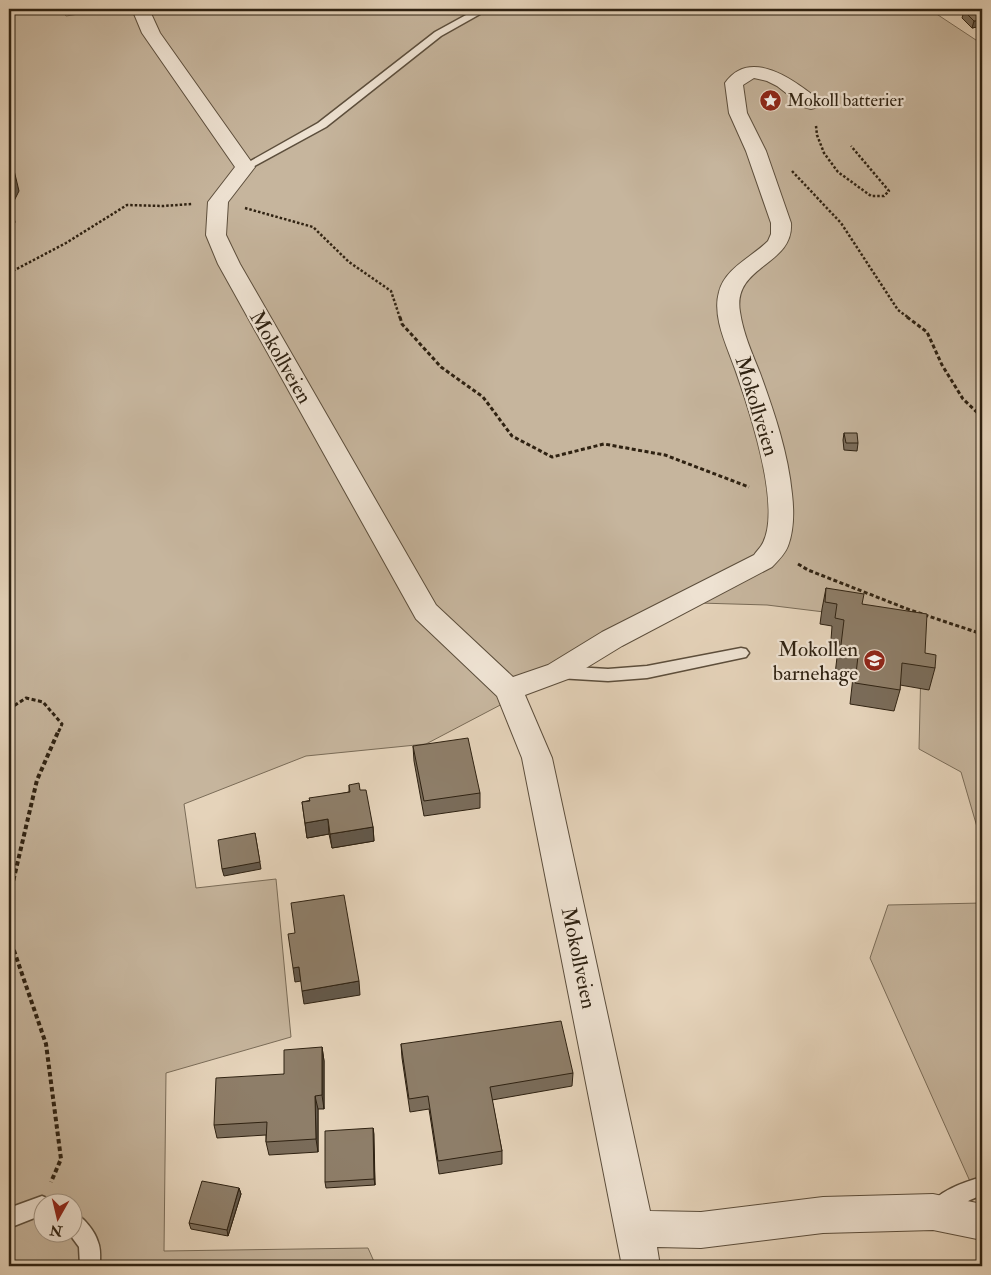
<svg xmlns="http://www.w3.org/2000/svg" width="991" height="1275" font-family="'IM FELL Double Pica',serif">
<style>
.green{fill:#c6b59d;stroke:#7a6c58;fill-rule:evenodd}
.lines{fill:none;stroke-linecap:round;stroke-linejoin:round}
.service-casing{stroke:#5c4e3c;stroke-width:3}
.minor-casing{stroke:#5c4e3c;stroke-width:2}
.path-far2{stroke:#2f2212;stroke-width:2.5;stroke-dasharray:2.5 2;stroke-linecap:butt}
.path-far1{stroke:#2f2212;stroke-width:3;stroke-dasharray:4 2.5;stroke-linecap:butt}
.path{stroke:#2f2212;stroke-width:4;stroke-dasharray:4.5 3;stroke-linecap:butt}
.service{fill:#eee2d2;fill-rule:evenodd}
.minor{fill:#eee2d2;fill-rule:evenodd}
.wall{fill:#7a6c5a;stroke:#2f2212}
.shaded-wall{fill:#63584a;stroke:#2f2212}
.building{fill:#8e7e69;stroke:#2f2212}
.labels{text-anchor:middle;stroke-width:4.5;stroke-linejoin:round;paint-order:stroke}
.far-poi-label{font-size:18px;fill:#2f2212;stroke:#eee2d2;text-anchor:start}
.street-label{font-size:21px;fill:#2f2212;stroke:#eee2d2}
.poi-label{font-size:21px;fill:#2f2212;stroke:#eee2d2;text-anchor:end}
</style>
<rect width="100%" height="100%" fill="#e5d3ba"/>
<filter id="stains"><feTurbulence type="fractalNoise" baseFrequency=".004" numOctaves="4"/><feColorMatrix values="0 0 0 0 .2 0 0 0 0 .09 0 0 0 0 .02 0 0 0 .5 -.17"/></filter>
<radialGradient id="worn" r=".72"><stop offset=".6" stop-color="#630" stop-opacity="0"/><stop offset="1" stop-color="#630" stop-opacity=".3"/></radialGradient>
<g class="green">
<path d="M 9,9 L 61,9 L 66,16 L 110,9 L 929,9 L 982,44 L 982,844 L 961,772 L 919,749 L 922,624 L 767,605 L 699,603 L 626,639 L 426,744 L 306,756 L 184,804 L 196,888 L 276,879 L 291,1037 L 166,1073 L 164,1251 L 368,1248 L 376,1266 L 9,1266 ZM 42,1202 L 72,1202 L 72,1232 L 42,1232 Z"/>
<path d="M 982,903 L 982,1195 L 977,1197 L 870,958 L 888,905 Z"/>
</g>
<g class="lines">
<defs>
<g id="service">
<path d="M 477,9 L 489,9 L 441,36 L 326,127 L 249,169 L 245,170 L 240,167 L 318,123 L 435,32 Z"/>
<path d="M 741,648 L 746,649 L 749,653 L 746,657 L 647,678 L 608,681 L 558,678 L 553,676 L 550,672 L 553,668 L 558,666 L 608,669 L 647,666 Z"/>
<path d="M 982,1177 L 982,1195 L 970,1200 L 938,1219 L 931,1216 L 928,1209 C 936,1191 965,1182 982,1177 Z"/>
<path d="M 42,1196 L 49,1199 L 51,1202 L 42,1202 L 42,1215 L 9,1228 L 9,1208 Z"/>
<path d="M 72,1212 C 83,1216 95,1231 98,1242 C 101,1249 100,1259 100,1266 L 80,1266 L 79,1247 L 68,1232 L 72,1232 Z"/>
</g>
<path id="minor" d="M 132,9 L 149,9 L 160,33 L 255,167 L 228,202 L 226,235 L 240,264 L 436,605 L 513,677 L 548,665 L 602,632 L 754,555 C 756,552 759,549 761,546 C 784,512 748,406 735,369 C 727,346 712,317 719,292 C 725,268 752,257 768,241 L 771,234 L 771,223 L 746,151 L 729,113 L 725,83 C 750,47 794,80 818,99 L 820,103 L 818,107 L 811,109 L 804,107 L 777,86 L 767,81 L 754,78 L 743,85 L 747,113 L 766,151 L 791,223 C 794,266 732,265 740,312 C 743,333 752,353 760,373 C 774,412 788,452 792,494 C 794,511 794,530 788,546 C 785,554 778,561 772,567 L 622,646 L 568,679 L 525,695 L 552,758 L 650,1211 L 701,1212 L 823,1197 L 933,1194 L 982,1204 L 982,1240 L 933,1230 L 823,1233 L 701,1248 L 657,1247 L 660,1266 L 622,1266 L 522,758 L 497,696 L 416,619 L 218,264 L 206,235 L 208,202 L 235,167 L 142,33 Z"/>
</defs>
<use href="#service" class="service-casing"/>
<use href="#minor" class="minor-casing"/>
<g class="path-far2">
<path d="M 816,126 L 817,135 L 824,153 L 838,172 L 871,196 L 884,196 L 889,191 L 851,146"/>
<path d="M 792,171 L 841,223 L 898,310 L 909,318"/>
<path d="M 245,208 L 313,227 L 349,262 L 391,291 L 400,318"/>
<path d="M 9,273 L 66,243 L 127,205 L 163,206 L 192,204"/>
</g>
<g class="path-far1">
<path d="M 400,317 L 402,324 L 441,367 L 483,397 L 512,436 L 552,457 L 604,444 L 665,455 L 749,487"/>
<path d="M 907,317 L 927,332 L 942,365 L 963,399 L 982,417"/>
<path d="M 798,564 L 808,570 L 910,610 L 982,634"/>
<path d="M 9,709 L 26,698 L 43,702 L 62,724 L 58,733"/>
</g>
<g class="path">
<path d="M 9,925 L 13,882 L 37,780 L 58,732"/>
<path d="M 9,936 L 46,1044 L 61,1159 L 51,1182"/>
</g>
<use href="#service" class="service"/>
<use href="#minor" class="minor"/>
</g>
<g class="wall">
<path d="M 982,9 L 982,26 L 972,28 L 962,18 L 964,11 Z"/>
<path d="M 844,433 L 858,443 L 857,451 L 844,450 L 843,440 Z"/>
<path d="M 826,588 L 862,604 L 925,653 L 935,668 L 929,690 L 900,685 L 900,690 L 894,711 L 850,704 L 853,677 L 835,674 L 839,641 L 831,640 L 832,626 L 820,624 L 822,609 Z"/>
<path d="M 413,746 L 480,793 L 480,808 L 424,816 L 414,761 Z"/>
<path d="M 349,785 L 360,790 L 373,827 L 374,841 L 332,848 L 329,834 L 307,838 L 302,802 L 349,792 Z"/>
<path d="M 401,1044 L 573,1073 L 572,1086 L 492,1100 L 502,1151 L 502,1164 L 439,1174 L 429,1109 L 410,1112 L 402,1058 Z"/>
<path d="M 322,1047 L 324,1061 L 324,1109 L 318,1109 L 318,1152 L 269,1155 L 266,1142 L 266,1135 L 217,1138 L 214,1125 L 284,1074 Z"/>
<path d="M 373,1128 L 375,1185 L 326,1188 L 325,1182 Z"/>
<path d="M 239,1188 L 241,1194 L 228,1236 L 191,1229 L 189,1223 Z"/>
</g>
<g class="shaded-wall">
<path d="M 982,20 L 982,26 L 972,28 L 974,21 Z"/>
<path d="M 13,166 L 19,191 L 11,207 L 15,222 L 9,238 L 9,175 Z"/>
<path d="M 328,819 L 329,834 L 307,838 L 305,823 Z"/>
<path d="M 373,827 L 374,841 L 332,848 L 330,834 Z"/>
<path d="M 255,833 L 261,869 L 224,876 L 222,869 Z"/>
<path d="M 299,967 L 301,981 L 295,982 L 293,968 Z"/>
<path d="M 359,981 L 360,995 L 304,1004 L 302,991 Z"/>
<path d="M 322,1047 L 324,1061 L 324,1109 L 322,1095 Z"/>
<path d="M 315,1096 L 318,1109 L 318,1152 L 316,1139 Z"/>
<path d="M 373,1128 L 374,1134 L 375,1185 L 374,1179 Z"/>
<path d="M 239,1188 L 241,1194 L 228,1236 L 227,1230 Z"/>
</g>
<g class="building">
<path d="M 982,9 L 982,20 L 974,21 L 964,11 Z"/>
<path d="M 9,166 L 13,166 L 9,175 Z"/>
<path d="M 844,433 L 857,433 L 858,443 L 846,443 Z"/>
<path d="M 826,588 L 864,594 L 862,604 L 927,614 L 925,653 L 936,655 L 935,668 L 902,663 L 900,690 L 855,683 L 858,656 L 840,653 L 844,620 L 835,618 L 837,604 L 825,602 Z"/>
<path d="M 468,738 L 480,793 L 424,801 L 413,746 Z"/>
<path d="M 359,783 L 360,790 L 366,790 L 373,827 L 330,834 L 328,819 L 305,823 L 302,802 L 310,801 L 309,798 L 350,792 L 349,785 Z"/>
<path d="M 255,833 L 260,862 L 222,869 L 218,840 Z"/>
<path d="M 344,895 L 359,981 L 302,991 L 299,967 L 293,968 L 288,934 L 295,933 L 291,903 Z"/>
<path d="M 561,1021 L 573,1073 L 490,1087 L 502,1151 L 438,1161 L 428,1096 L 409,1099 L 401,1044 Z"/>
<path d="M 322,1047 L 322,1095 L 315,1096 L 316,1139 L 266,1142 L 267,1122 L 214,1125 L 216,1078 L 284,1074 L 284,1050 Z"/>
<path d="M 373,1128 L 374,1179 L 325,1182 L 325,1131 Z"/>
<path d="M 202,1181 L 239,1188 L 227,1230 L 189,1223 Z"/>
</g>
<defs>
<symbol id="sight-disc" viewBox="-11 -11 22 22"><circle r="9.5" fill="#8f2418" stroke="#eee2d2"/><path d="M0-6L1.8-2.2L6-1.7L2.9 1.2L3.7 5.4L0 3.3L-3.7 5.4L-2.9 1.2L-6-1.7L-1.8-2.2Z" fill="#fff"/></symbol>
<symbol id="school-disc" viewBox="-11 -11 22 22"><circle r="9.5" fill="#8f2418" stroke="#eee2d2"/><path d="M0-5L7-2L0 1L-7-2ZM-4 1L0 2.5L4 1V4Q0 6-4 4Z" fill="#fff"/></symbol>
</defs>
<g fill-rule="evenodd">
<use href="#sight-disc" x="758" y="88" width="25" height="25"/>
<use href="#school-disc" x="862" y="648" width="25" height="25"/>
</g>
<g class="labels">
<g class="far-poi-label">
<text x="787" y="106">Mokoll batterier</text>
</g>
<g class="street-label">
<text transform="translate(281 357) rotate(60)" y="7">Mokollveien</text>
<text transform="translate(757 406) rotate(73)" y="7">Mokollveien</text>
<text transform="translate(579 958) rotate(78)" y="7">Mokollveien</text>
</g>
<g class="poi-label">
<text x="858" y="656">Mokollen<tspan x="858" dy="24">barnehage</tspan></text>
</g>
</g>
<rect width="991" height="1275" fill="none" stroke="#e5d3ba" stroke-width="30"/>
<rect x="10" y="10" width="971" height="1255" fill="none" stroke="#2f2212" stroke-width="2.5"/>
<rect x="15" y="15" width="961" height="1245" fill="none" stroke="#2f2212"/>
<g transform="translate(58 1218) rotate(188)"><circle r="24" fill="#eee2d2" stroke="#a29585"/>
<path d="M0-4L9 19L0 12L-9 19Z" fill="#8f2418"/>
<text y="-8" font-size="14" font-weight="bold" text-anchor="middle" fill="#2f2212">N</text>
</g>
<rect width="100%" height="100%" filter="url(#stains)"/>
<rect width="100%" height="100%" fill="url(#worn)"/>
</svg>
